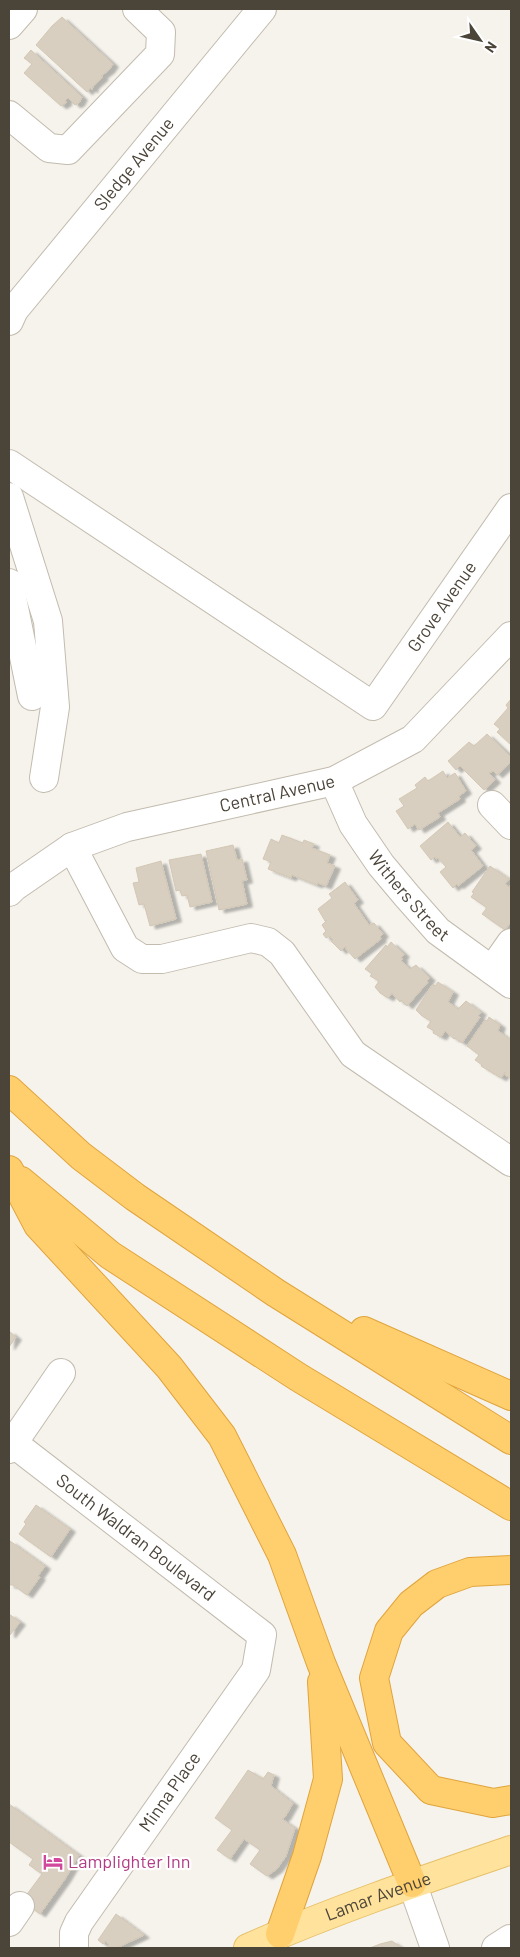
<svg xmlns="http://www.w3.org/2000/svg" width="520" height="1957" font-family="Barlow,sans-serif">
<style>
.building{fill:#d8cfc1;stroke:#d3c7b4;filter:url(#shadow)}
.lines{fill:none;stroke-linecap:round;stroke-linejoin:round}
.minor-casing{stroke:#c2bbae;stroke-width:30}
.major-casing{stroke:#e6c16a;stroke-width:30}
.highway-casing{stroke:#e0a43c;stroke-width:30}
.minor{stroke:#fff;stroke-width:28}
.major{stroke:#ffe39c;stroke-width:28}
.highway{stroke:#ffcf6e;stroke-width:28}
.labels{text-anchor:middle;stroke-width:4.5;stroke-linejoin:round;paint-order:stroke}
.street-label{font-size:18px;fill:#4b4439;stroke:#fff}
.hotel-label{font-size:18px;fill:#b23c85;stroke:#fff;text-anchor:start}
</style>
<defs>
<filter id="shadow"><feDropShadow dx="5.5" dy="3" stdDeviation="1" flood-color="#0004"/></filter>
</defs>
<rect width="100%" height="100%" fill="#f6f3ec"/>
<g class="building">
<path d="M 62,17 L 113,64 L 109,70 L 101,76 L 103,77 L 93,86 L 92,90 L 90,88 L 87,92 L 36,45 L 52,26 Z"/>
<path d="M 31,50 L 82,97 L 79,103 L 75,105 L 68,98 L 65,101 L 67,102 L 61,106 L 24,73 L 32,64 L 24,58 Z"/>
<path d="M 511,699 L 511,745 L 497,732 L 500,729 L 494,724 L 508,708 L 506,705 Z"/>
<path d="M 487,734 L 511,757 L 511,762 L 497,775 L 493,771 L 489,773 L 495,780 L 484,790 L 460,766 L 456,770 L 448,761 L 469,742 L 474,746 Z"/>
<path d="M 443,771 L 447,778 L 455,773 L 466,791 L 459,796 L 460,799 L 438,813 L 440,817 L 419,830 L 415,824 L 408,829 L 396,811 L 404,806 L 399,799 L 417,788 L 415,785 L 425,777 L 428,781 Z"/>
<path d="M 448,822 L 460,837 L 465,833 L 476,846 L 471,850 L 483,866 L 458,886 L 457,884 L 453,888 L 440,872 L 446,867 L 438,858 L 436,859 L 435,857 L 431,860 L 420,846 Z"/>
<path d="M 282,835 L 303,843 L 304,840 L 314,844 L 312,848 L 330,855 L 327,863 L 335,866 L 326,886 L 318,883 L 317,885 L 292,875 L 291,878 L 268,869 L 271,862 L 263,859 L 271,839 L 279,843 Z"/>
<path d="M 233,845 L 237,860 L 242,859 L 247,880 L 242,881 L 247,904 L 219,910 L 206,851 Z"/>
<path d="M 201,854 L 212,902 L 190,907 L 187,895 L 182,896 L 180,890 L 176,891 L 169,860 Z"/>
<path d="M 161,861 L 176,919 L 150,926 L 144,904 L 139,905 L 133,883 L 139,882 L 136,868 Z"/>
<path d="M 490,866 L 509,879 L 505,884 L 509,887 L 511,884 L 511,922 L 505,930 L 482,914 L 486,909 L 486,907 L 471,897 L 474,893 L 472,892 Z"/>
<path d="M 345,882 L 358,900 L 354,903 L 355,905 L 369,925 L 374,923 L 383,934 L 380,937 L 381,939 L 355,959 L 346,949 L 346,946 L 341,951 L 331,941 L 333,940 L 330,936 L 326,938 L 323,934 L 326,931 L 322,925 L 327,920 L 325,921 L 318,909 L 332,898 L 329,894 Z"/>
<path d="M 391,942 L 404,954 L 401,958 L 403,959 L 401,961 L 410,969 L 416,965 L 430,978 L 427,981 L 428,982 L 407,1006 L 401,1000 L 400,1002 L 392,993 L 388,998 L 380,993 L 375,987 L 379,981 L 370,976 L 372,974 L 365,969 L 386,945 L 387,947 Z"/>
<path d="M 438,982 L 453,992 L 448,1002 L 458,1009 L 466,1001 L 481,1012 L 478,1016 L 480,1017 L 462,1043 L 455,1038 L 454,1039 L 445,1031 L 441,1037 L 433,1033 L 434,1031 L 427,1027 L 431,1021 L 422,1016 L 416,1010 L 433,984 L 435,986 Z"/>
<path d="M 489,1017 L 500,1025 L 498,1031 L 511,1040 L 511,1077 L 510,1078 L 505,1075 L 505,1072 L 501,1078 L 481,1066 L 482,1065 L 475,1060 L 479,1055 L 467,1046 L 485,1020 L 487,1021 Z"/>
<path d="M 9,1331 L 16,1337 L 9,1347 Z"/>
<path d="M 36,1505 L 70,1529 L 51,1557 L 19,1534 L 26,1524 L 24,1522 Z"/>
<path d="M 10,1541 L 45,1566 L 38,1576 L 40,1577 L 27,1595 L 13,1585 L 9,1585 Z"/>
<path d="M 9,1614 L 20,1622 L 10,1635 L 9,1634 Z"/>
<path d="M 248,1770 L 263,1779 L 268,1772 L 274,1775 L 271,1786 L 293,1803 L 285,1817 L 282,1819 L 295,1828 L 286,1856 L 277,1869 L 267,1876 L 250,1864 L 260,1850 L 244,1839 L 230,1859 L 217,1850 L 232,1830 L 215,1818 Z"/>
<path d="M 9,1804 L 79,1855 L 65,1879 L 40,1914 L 22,1901 L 42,1874 L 29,1865 L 33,1859 L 9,1842 Z"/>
<path d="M 116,1914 L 144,1935 L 117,1948 L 108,1948 L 107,1947 L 109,1944 L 105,1941 L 103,1944 L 98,1940 Z"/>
<path d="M 392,1941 L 402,1948 L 370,1948 L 380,1944 Z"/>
</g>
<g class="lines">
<defs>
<g id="minor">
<path d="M 9,25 L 23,9"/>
<path d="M 9,115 L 49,148 L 68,150 L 160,54 L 161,32 L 137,9"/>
<path id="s1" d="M 9,321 L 14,310 L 262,9"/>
<path id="s2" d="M 9,464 L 373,706 L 511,508"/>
<path d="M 9,497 L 48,621 L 55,707 L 44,778"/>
<path d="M 9,583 L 32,696"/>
<path id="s3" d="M 334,781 L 353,824 L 381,865 L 407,896 L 438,931 L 511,984"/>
<path d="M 492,805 L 511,825"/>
<path d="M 72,847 L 125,948 L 142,959 L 162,959 L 251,938 L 268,942 L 282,953 L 353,1054 L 511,1162"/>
<path id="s4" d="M 9,892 L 14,887 L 72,847 L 127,827 L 334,781 L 413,739 L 511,636"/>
<path d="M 492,970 L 511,943"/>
<path id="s5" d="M 9,1440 L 262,1635 L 256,1670 L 79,1922 L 74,1933 L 74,1948"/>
<path d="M 9,1449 L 61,1373"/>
<path d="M 412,1883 L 435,1948"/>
<path d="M 9,1922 L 20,1906"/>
<path d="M 496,1948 L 510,1939"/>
</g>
<g id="major">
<path id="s6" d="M 248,1948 C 334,1910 423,1880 511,1850"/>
</g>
<g id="highway">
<path d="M 9,1090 L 81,1156 L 135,1197 L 276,1293 L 511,1440"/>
<path d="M 9,1170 L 38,1225 L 169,1367 L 222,1436 L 282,1555 L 321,1663 L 412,1883"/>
<path d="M 21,1181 L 110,1255 L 298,1377 L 511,1506"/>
<path d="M 364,1331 L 511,1396"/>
<path d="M 511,1570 L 470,1572 L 437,1584 L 411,1604 L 389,1631 L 374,1678 L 387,1743 L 431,1790 L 493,1803 L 511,1800"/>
<path d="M 280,1934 L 307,1856 L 328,1779 L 322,1682"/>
</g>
</defs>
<use href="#minor" class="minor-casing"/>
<use href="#major" class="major-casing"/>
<use href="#highway" class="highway-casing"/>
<use href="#minor" class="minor"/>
<use href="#major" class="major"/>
<use href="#highway" class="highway"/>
</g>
<defs>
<symbol id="hotel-bare" viewBox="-9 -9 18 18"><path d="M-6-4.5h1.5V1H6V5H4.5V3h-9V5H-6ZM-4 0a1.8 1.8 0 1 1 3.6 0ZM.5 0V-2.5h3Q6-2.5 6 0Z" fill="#d1479c" stroke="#fff" stroke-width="2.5" paint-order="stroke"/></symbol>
</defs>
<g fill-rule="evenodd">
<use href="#hotel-bare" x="39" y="1848" width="28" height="28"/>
</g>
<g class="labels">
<g class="street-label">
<text dy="6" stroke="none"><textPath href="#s1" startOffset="201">Sledge Avenue</textPath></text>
<text dy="6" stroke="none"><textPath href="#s2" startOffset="558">Grove Avenue</textPath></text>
<text dy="6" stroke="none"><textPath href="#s4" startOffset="290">Central Avenue</textPath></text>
<text dy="6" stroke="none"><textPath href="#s3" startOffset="138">Withers Street</textPath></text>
<text dy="6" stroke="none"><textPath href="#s5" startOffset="160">South Waldran Boulevard</textPath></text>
<text transform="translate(170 1792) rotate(-55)" y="6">Minna Place</text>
<text dy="6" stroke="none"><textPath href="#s6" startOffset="140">Lamar Avenue</textPath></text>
</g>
<g class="hotel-label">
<text x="68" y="1868">Lamplighter Inn</text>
</g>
</g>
<rect width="520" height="1957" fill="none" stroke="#4b4439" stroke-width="20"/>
<g transform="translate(480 40) rotate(124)" stroke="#ffffff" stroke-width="4" paint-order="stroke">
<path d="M0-4L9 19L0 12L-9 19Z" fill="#4b4439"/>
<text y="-8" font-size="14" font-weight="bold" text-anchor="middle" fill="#4b4439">N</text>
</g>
</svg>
